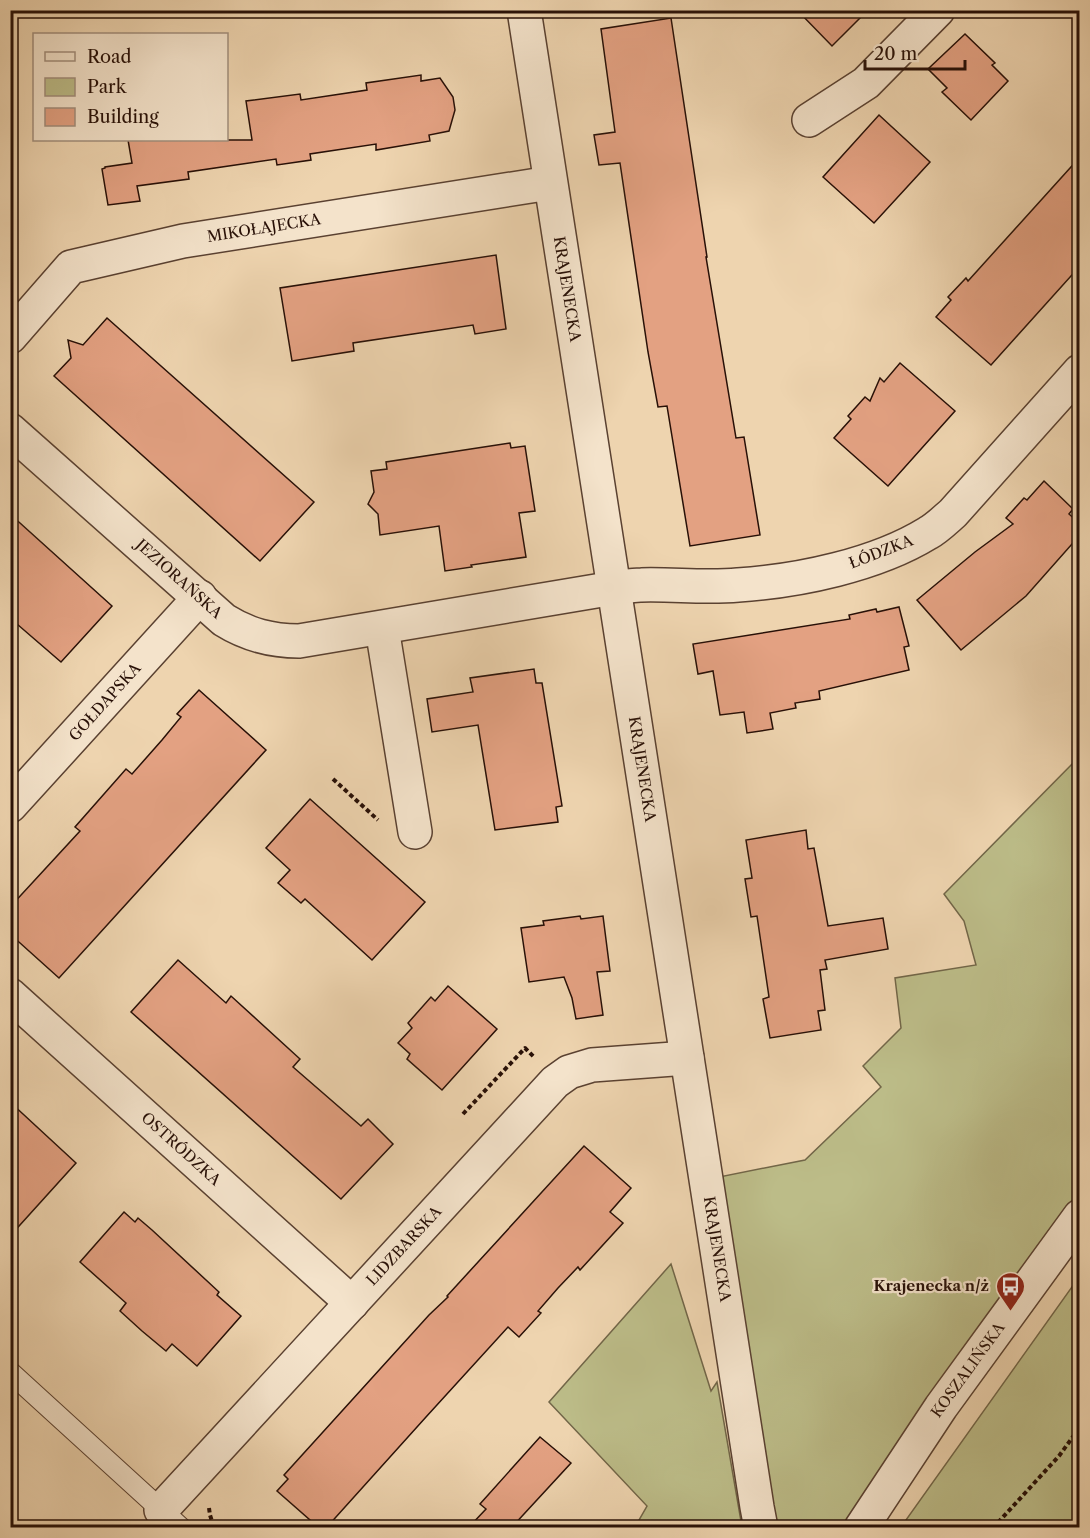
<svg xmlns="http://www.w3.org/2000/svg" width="1090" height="1538" font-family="'Libre Caslon Text',serif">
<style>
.green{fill:#bcbc88;stroke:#726648;stroke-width:1.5}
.building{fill:#e3a182;stroke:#281007;stroke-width:1.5}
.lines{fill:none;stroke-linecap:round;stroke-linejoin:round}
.service-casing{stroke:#5a4131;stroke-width:22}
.minor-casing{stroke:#5a4131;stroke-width:36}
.tertiary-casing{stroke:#5a4131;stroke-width:36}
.path{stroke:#281007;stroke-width:4;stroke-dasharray:4.5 3;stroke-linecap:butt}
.service{stroke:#f4e3cb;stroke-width:20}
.minor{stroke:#f4e3cb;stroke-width:33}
.tertiary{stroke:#f4e3cb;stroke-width:33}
.labels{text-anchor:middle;stroke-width:4.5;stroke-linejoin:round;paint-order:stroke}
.street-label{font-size:15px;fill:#281007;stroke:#f4e3cb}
.poi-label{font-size:15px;font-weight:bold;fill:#281007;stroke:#f4e3cb;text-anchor:end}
</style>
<rect width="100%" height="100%" fill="#eed4af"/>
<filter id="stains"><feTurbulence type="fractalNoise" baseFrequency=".00333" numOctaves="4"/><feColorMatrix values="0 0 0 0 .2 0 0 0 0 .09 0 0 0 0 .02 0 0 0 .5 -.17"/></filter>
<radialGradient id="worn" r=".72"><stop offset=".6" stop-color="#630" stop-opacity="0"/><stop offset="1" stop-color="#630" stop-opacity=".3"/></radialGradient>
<g class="green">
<path d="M 1079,757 L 1079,1192 L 931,1396 L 844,1527 L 777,1527 L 719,1177 L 805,1160 L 881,1087 L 863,1066 L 901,1028 L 895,978 L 976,965 L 964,921 L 944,894 Z"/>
<path d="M 671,1264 L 711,1391 L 717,1382 L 742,1527 L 635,1527 L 647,1506 L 549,1402 Z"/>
<path d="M 1079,1277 L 1079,1527 L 901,1527 Z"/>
</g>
<g class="building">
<path d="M 797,10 L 868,10 L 832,46 Z"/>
<path d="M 671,18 L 707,257 L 706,257 L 736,438 L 744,437 L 760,535 L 690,546 L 667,406 L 658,407 L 648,352 L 620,163 L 599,165 L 594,135 L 615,132 L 601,29 Z"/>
<path d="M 965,34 L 995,63 L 992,65 L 1008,81 L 971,120 L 942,92 L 947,88 L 928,69 Z"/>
<path d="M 421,75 L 421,81 L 440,78 L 453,97 L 455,110 L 449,131 L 429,135 L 430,141 L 376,150 L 376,144 L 310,154 L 311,160 L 277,165 L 276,159 L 188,172 L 189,179 L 137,186 L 140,201 L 108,205 L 102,169 L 105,168 L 105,167 L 132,163 L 128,140 L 252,140 L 246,101 L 300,94 L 301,100 L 367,90 L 366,83 Z"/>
<path d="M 879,115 L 930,162 L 874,223 L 823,177 Z"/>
<path d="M 1080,157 L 1080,266 L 991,365 L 936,317 L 951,300 L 948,297 L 966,278 L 968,281 Z"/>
<path d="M 496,255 L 506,329 L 475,334 L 473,325 L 353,343 L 354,351 L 292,361 L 280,288 Z"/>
<path d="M 107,318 L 314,502 L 260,561 L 54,376 L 71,358 L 68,340 L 83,345 Z"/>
<path d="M 900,363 L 955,411 L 888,486 L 834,438 L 851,419 L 848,416 L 865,397 L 870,401 L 880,378 L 884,382 Z"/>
<path d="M 510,443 L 511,448 L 525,446 L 535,511 L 519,513 L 526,557 L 471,565 L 472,567 L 445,571 L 439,526 L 380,535 L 378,514 L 368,504 L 374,492 L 371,471 L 387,469 L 386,462 Z"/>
<path d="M 1044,481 L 1073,509 L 1069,514 L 1080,524 L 1080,535 L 1026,596 L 961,650 L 917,600 L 975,552 L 1013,524 L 1006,518 L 1024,498 L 1027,500 Z"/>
<path d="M 10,514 L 112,606 L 61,662 L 10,618 Z"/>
<path d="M 899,607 L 909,646 L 904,647 L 909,670 L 819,691 L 820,699 L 795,703 L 796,708 L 770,713 L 773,729 L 747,733 L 744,712 L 720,715 L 713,671 L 698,674 L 693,644 L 850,619 L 849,615 L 876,609 L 877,612 Z"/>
<path d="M 534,669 L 536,683 L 542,683 L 562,806 L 556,807 L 558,822 L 495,830 L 478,725 L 432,732 L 427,699 L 473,692 L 470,678 Z"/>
<path d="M 199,690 L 266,750 L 59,978 L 10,934 L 10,907 L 80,831 L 75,827 L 126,769 L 132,774 L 162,740 L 181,717 L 177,714 Z"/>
<path d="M 310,799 L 425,902 L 372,960 L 305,899 L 301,903 L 278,883 L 290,870 L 266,848 Z"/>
<path d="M 806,830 L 808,849 L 814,848 L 828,926 L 883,918 L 888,949 L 825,960 L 827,969 L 820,970 L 825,1010 L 818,1011 L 821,1030 L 770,1038 L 763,999 L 769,997 L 757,916 L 751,917 L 745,879 L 752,878 L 746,840 Z"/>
<path d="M 580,916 L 581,919 L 603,916 L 610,971 L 597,972 L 603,1015 L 576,1019 L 572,998 L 564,977 L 529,982 L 521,928 L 544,925 L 543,921 Z"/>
<path d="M 178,960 L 226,1003 L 231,996 L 300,1059 L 293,1067 L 361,1126 L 368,1119 L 393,1144 L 341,1199 L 131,1012 Z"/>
<path d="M 448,986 L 497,1029 L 442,1090 L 407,1059 L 410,1054 L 398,1043 L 412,1028 L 408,1023 L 431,997 L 435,1001 Z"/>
<path d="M 10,1102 L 76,1163 L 10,1236 Z"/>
<path d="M 584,1146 L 631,1188 L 610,1212 L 623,1223 L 580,1270 L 578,1267 L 558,1288 L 538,1311 L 541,1313 L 519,1337 L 508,1327 L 426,1417 L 327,1527 L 318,1527 L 277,1491 L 288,1479 L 284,1475 L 429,1315 L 448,1297 L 447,1296 Z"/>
<path d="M 124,1212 L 135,1222 L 138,1218 L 152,1230 L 219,1292 L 217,1295 L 241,1316 L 197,1366 L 172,1344 L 166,1351 L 142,1331 L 120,1311 L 126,1303 L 80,1262 Z"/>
<path d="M 540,1437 L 571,1463 L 512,1527 L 469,1527 L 486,1509 L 480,1504 Z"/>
</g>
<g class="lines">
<defs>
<path id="service" d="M 10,1372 L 181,1528"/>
<g id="minor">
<path d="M 524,10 L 757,1507 L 761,1528"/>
<path d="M 809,120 L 866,83 L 938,10"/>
<path d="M 10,337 L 71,267 L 183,241 L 550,183"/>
<path d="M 10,430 L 224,620 C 248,635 271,641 299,641 L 614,588 C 623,587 632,585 641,585 C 673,584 706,588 738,585 C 799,581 876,565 928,533 C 937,528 945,520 953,513 L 1080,371"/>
<path d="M 382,628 L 415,832"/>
<path d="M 10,806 L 200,597"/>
<path d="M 10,995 L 352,1303"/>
<path d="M 161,1510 L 555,1082 L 569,1072 L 592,1065 L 687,1058"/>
</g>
<path id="tertiary" d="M 861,1528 L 941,1407 L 1080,1216"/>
</defs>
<use href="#service" class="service-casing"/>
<use href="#minor" class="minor-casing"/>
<use href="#tertiary" class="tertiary-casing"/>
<g class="path">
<path d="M 333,779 L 378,820"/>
<path d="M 463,1114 L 525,1048 L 534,1057"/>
<path d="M 209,1508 L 210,1515 L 214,1528"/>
<path d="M 993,1528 L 1059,1456 L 1080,1427"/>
</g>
<use href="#service" class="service"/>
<use href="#minor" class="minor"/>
<use href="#tertiary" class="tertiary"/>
</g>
<defs>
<symbol id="bus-pin" viewBox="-11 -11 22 30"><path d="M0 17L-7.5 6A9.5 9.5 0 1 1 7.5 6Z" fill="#8f2418" stroke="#f4e3cb"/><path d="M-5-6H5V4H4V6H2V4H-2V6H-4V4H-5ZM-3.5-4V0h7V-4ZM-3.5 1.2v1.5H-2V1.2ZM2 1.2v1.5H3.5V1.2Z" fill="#fff"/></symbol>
</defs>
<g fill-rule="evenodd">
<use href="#bus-pin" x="994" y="1270" width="33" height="45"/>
</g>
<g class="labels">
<g class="street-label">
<text transform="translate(264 228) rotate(-9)" y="5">MIKOŁAJECKA</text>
<text transform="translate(567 289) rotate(81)" y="5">KRAJENECKA</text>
<text transform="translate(881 552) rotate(-21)" y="5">ŁÓDZKA</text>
<text transform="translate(179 579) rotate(42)" y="5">JEZIORAŃSKA</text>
<text transform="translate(105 702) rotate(-48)" y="5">GOŁDAPSKA</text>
<text transform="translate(642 769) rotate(81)" y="5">KRAJENECKA</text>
<text transform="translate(181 1149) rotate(42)" y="5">OSTRÓDZKA</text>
<text transform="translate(404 1246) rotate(-47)" y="5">LIDZBARSKA</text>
<text transform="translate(717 1249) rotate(81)" y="5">KRAJENECKA</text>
<text transform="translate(968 1370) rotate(-54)" y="5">KOSZALIŃSKA</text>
</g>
<g class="poi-label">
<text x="989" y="1291">Krajenecka n/ż</text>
</g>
</g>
<rect width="1090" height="1538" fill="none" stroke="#eed4af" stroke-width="36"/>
<rect x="12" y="12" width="1066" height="1514" fill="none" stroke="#281007" stroke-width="3"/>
<rect x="18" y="18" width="1054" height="1502" fill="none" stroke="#281007" stroke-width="1.5"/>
<rect x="33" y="33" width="195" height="108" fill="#f4e3cb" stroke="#a28f7d" stroke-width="1.5"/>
<rect x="45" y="52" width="30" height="9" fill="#f4e3cb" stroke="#a28f7d" stroke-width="1.5"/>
<text x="87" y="63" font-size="18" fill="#281007">Road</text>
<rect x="45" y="78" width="30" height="18" fill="#bcbc88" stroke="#a28f7d" stroke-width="1.5"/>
<text x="87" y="93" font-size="18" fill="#281007">Park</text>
<rect x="45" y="108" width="30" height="18" fill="#e3a182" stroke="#a28f7d" stroke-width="1.5"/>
<text x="87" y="123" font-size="18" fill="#281007">Building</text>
<path d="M865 60v9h100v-9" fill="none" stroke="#281007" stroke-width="3"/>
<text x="874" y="60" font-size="18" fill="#281007" stroke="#f4e3cb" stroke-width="4.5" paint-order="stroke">20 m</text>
<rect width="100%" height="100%" filter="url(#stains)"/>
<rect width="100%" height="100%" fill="url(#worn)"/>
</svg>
